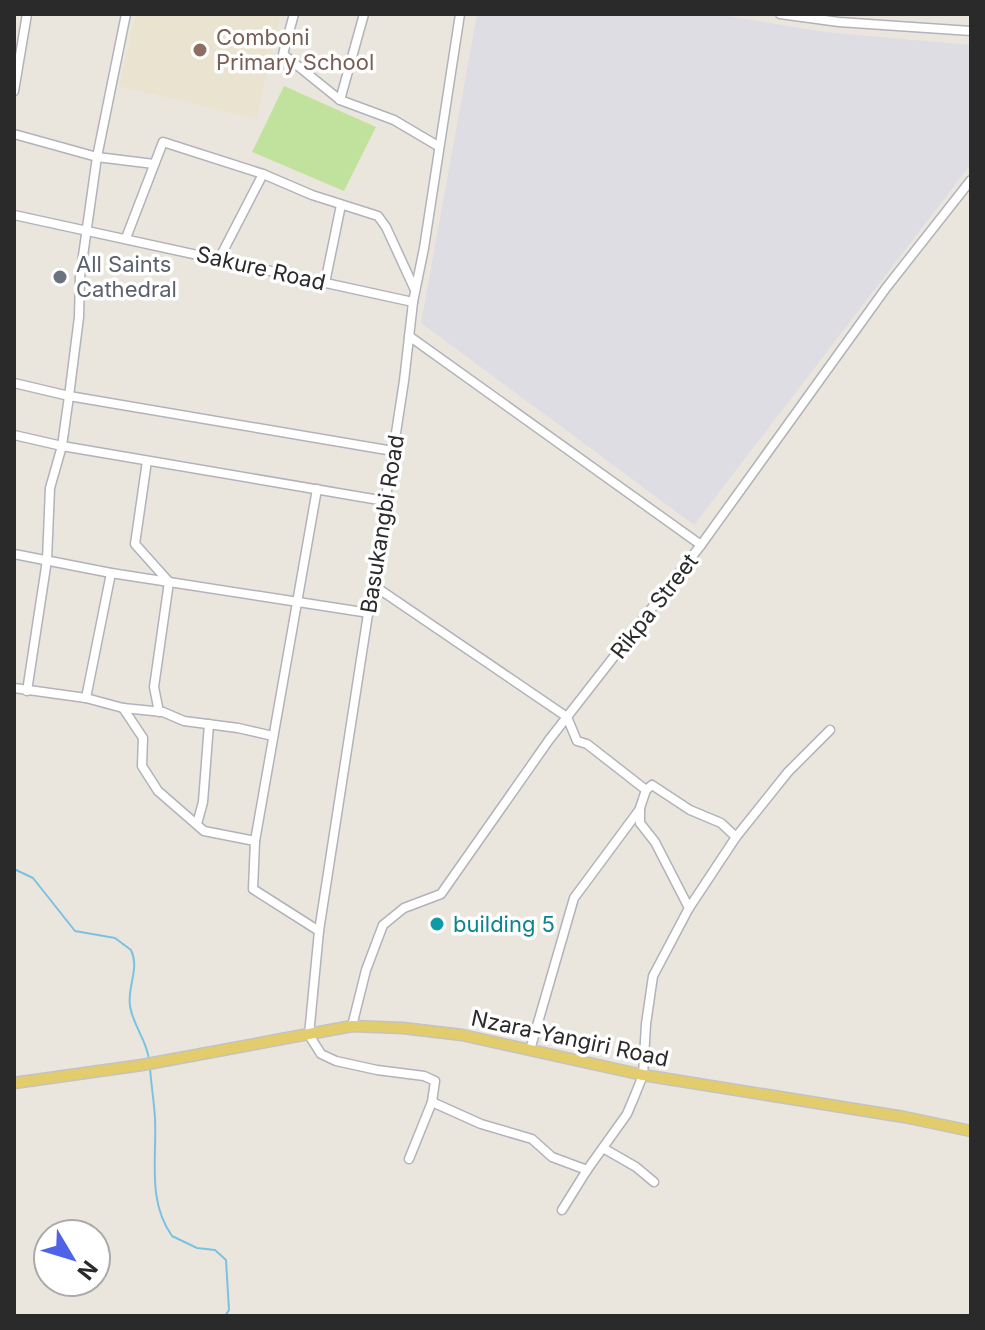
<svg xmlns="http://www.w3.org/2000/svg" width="985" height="1330" font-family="Inter,sans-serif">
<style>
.industrial{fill:#dfdde4}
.education{fill:#eae3cf}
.pitch{fill:#c1e29c}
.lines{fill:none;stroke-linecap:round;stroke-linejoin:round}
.stream{stroke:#7bc2e2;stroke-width:2}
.minor-casing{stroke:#b1b3bc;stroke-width:11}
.major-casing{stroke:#c3c3c3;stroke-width:13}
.minor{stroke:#fff;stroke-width:8}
.major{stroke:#e2cc6b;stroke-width:10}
.education-dot{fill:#8d6e63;stroke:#fff;stroke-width:3}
.worship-dot{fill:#6b7280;stroke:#fff;stroke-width:3}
.culture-dot{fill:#0f9aa8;stroke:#fff;stroke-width:3}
.labels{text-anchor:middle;stroke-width:7;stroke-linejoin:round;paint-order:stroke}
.education-label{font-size:22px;fill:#785e54;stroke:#fff;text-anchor:start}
.worship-label{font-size:22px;fill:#5b616d;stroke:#fff;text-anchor:start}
.street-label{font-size:22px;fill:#2a2a2a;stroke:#fff}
.culture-label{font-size:22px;fill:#0d838f;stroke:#fff;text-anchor:start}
</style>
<rect width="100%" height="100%" fill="#ebe6dd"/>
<path class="industrial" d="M 477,14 L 717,14 L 825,32 L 971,45 L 971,164 L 694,525 L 421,323 Z"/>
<path class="education" d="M 136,14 L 281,14 L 256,119 L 119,86 Z"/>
<path class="pitch" d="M 284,86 L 376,127 L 344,191 L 252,152 Z"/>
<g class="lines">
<g class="stream">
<path d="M 14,869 L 33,878 L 75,931 L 115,938 L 131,950 C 140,969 127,986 130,1006 C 133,1026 147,1040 149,1060"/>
<path d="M 150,1067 C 151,1084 154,1101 155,1118 C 157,1158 147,1201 172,1236 L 197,1248 L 215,1250 L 226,1260 L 229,1310 L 225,1316"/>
</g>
<defs>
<g id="minor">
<path d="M 294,14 L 283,54 L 340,100 L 394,120 L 438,146"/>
<path d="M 780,14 L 839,22 L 971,31"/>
<path d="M 14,91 L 27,14"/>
<path d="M 340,100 L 364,14"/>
<path d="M 14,134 L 97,157 L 154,164"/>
<path d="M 14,215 L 413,302"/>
<path d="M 126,238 L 163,142 L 263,174 L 312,195 L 378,216 L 386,227 L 415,290"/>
<path d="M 219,259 L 263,174"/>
<path d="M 325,283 L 341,205"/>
<path d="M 409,336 L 701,545"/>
<path d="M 14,383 L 69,396 L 393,451"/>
<path d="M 14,435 L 62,446 L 385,501"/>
<path d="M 147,461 L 135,544 L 169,582 L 154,687 L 159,712"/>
<path d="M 14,554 L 111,573 L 369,613"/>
<path d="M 373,585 L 567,717 L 577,741 L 587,744 L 646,790 L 640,808 L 640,823 L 655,842 L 689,908 L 653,976 L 646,1024 L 643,1075 L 635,1095 L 627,1114 L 587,1170 L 562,1210"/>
<path d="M 14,688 L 86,698 L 123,708 L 163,712 L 184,721 L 238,728 L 273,736"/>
<path d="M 27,691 L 47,560 L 50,488 L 62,446 L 69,396 L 79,317 L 80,277 L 97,157 L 126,14"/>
<path d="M 86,698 L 111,573"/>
<path d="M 123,708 L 143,738 L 142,766 L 158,791 L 204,831 L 255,841 L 253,889 L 319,931"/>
<path d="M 646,790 L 652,785 L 690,810 L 721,823 L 736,837"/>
<path d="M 197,824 L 203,802 L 209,724"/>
<path d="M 255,841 L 317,489"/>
<path d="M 689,908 L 736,837 L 788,772 L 830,730"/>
<path d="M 352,1026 L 366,970 L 383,925 L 404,908 L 441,894 L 549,740 L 701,545 L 886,288 L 971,180"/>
<path d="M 530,1050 L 574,898 L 640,809"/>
<path d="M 432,1102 L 481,1124 L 532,1139 L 552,1157 L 587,1170"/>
<path d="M 603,1148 L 636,1167 L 654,1182"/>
<path d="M 409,1159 L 432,1102 L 435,1081 L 424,1076 L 377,1070 L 336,1061 L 321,1054 L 309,1035 L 319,931 L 404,381 L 413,302 L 424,248 L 460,14"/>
</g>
<path id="major" d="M 14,1083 L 142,1065 L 352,1026 L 403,1028 L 462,1035 L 643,1075 L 904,1117 L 971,1131"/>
</defs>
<use href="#minor" class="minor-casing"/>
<use href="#major" class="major-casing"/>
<use href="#minor" class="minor"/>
<use href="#major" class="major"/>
</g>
<circle class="education-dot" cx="200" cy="50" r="8"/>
<circle class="worship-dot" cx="60" cy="277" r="8"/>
<circle class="culture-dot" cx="437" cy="924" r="8"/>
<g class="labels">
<g class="education-label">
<text x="216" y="45">Comboni<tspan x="216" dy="25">Primary School</tspan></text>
</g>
<g class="worship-label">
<text x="76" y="272">All Saints<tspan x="76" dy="25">Cathedral</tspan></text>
</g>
<g class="street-label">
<text transform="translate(261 268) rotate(13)" y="8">Sakure Road</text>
<text transform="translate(382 524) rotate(-81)" y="8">Basukangbi Road</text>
<text transform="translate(654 606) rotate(-52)" y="8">Rikpa Street</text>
<text transform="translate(570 1038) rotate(12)" y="8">Nzara-Yangiri Road</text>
</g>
<g class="culture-label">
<text x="453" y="932">building 5</text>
</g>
</g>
<rect width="985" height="1330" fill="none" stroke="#2a2a2a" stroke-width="32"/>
<g transform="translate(72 1258) rotate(128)"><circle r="38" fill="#ffffff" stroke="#aaaaaa" stroke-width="2"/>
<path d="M0-6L14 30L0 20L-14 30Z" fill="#4e63e7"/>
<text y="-12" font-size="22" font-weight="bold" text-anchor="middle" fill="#2a2a2a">N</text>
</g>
</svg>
